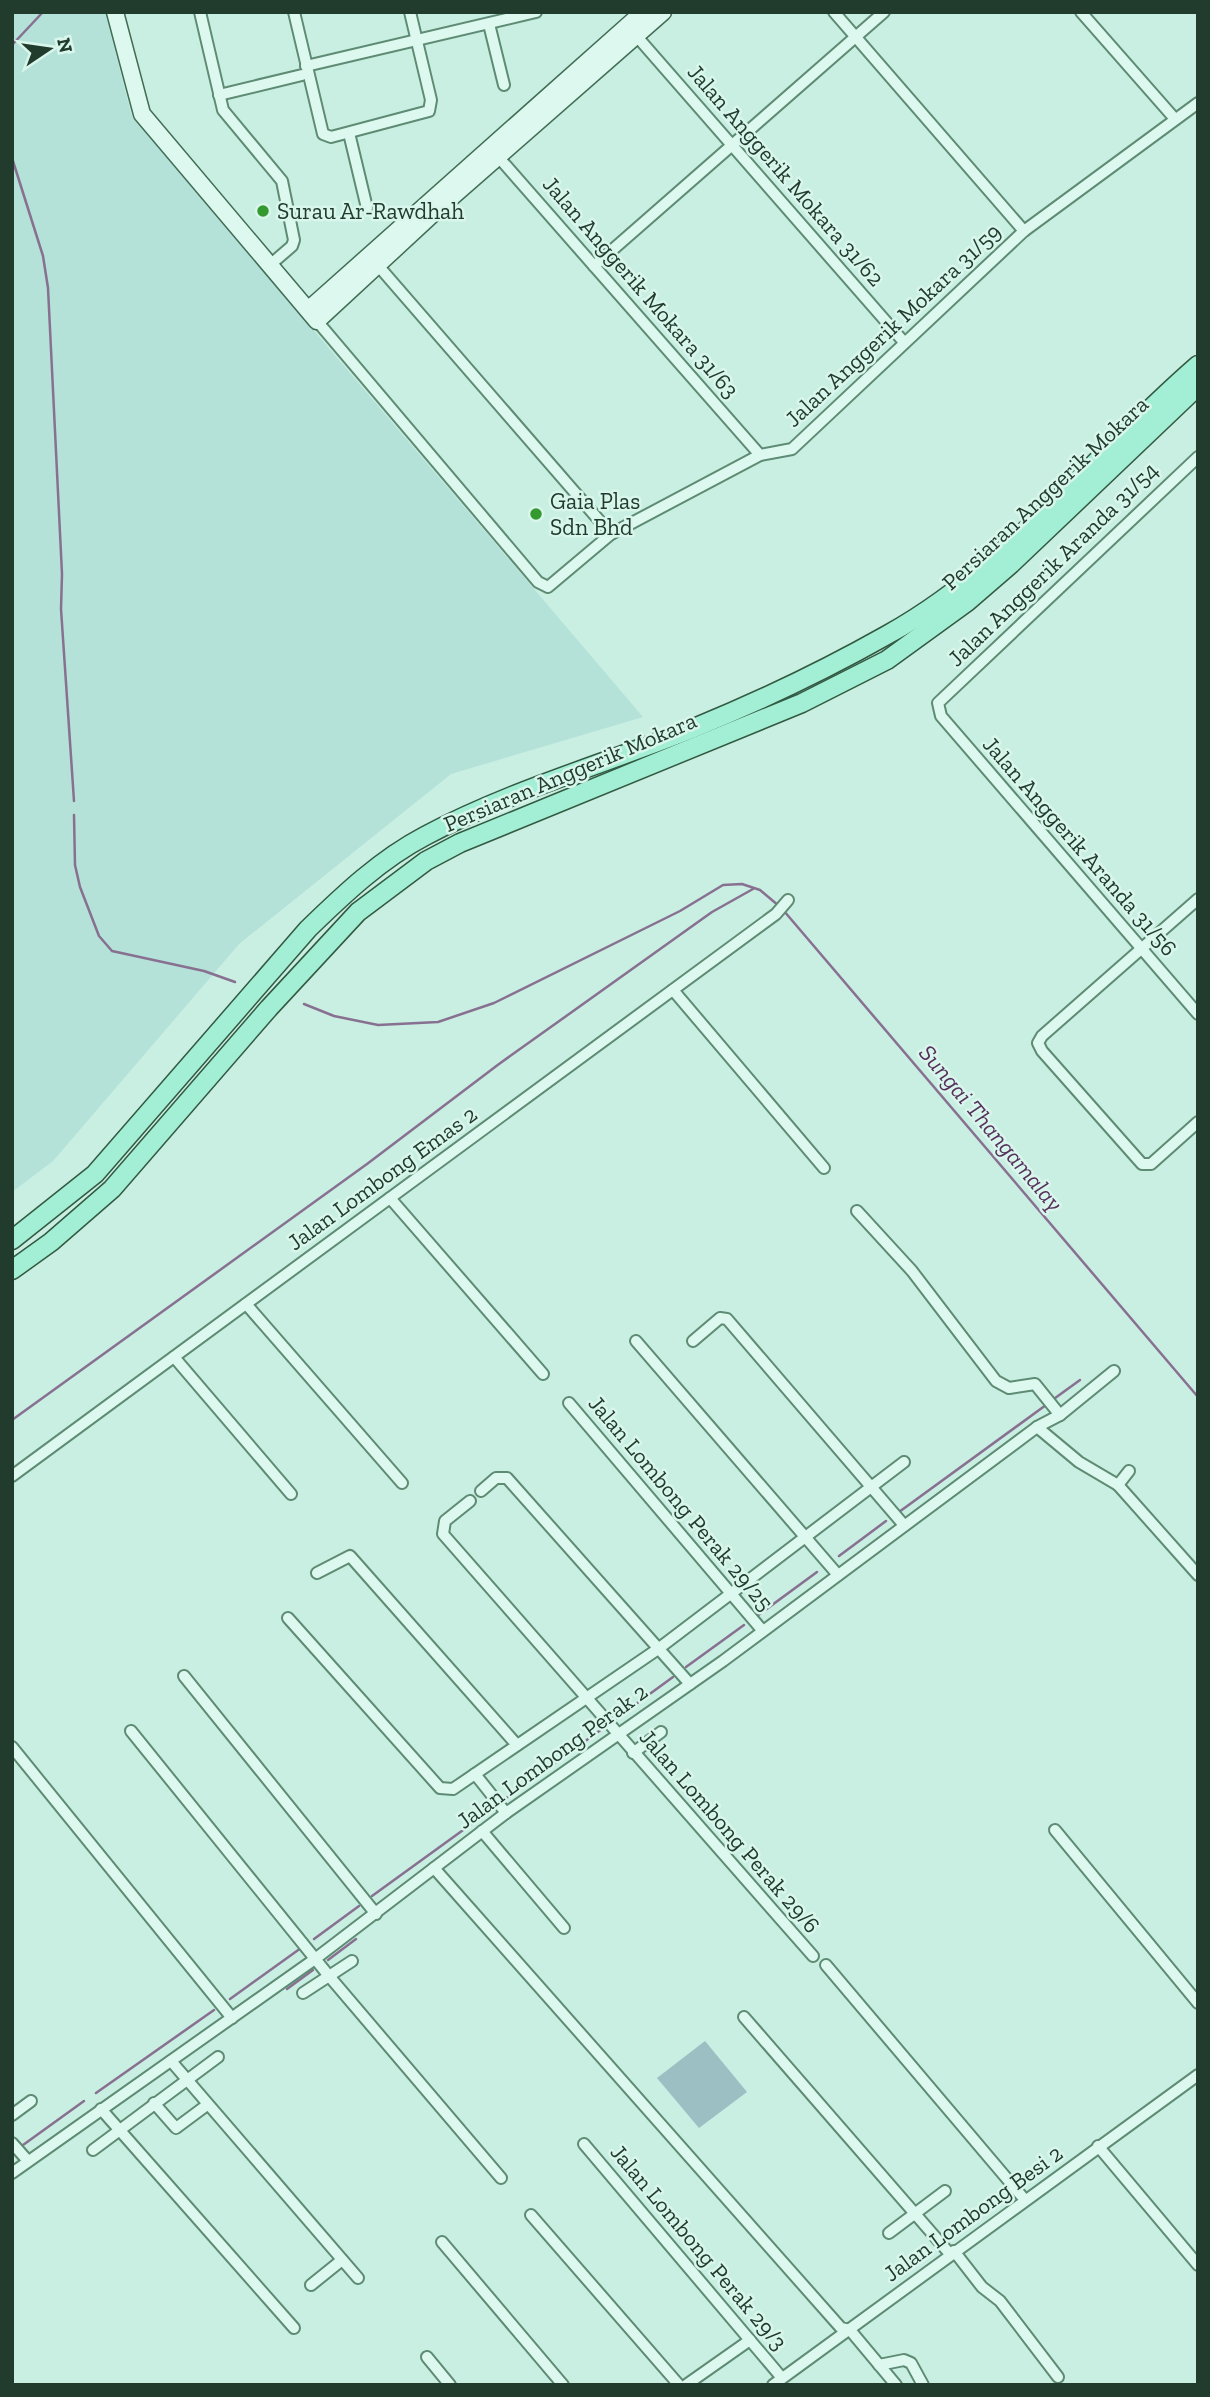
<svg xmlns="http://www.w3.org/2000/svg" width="1210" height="2397" font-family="'Zilla Slab',serif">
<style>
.farmland{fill:#b4e1d8}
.cemetery{fill:#9bbfc2}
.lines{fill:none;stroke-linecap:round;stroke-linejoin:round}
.stream{stroke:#887091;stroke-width:2.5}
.street-casing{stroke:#5e8b74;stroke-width:14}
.secondary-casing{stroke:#416d55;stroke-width:19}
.primary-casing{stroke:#325942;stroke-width:21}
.street{stroke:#ddf9ef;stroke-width:10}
.secondary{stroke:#ddf9ef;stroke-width:16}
.primary{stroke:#a3efd5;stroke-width:18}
.poi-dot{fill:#34992f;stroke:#d9f6ec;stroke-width:2.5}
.labels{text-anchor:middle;stroke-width:5;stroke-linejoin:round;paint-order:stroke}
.street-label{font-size:23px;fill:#213b2d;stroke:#d9f6ec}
.poi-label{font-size:23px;fill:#213b2d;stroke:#d9f6ec;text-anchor:start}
.water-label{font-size:24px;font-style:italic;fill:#56315b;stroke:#d9f6ec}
</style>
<rect width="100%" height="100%" fill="#c9eee2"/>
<path class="farmland" d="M 12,12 L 105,12 L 132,117 L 643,717 L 451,774 L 239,944 L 53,1161 L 12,1192 Z"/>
<path class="cemetery" d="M 705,2041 L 747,2092 L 699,2128 L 657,2078 Z"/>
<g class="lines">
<g class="stream">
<path d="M 12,45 L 43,12"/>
<path d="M 12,158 L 43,256 L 48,288 L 62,574 L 61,609 L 74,801"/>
<path d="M 74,815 L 75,865 L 80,887 L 99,936 L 112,951 L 204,971 L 235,982"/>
<path d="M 784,911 L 1198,1397"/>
<path d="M 304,1004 L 334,1016 L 378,1025 L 438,1022 L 494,1003 L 680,911 L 723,885 L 742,884 L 760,890 L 779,906"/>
<path d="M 1051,1401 L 1080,1380"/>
<path d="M 12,1420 L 367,1164 L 499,1064 L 712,912 L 753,889"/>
<path d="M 899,1512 L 1046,1405"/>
<path d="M 839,1556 L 886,1521"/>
<path d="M 757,1616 L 817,1572"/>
<path d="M 686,1667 L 744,1625"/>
<path d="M 614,1720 L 673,1677"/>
<path d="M 505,1799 L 602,1729"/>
<path d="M 372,1896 L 488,1812"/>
<path d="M 314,1939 L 359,1906"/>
<path d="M 328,1960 L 356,1939"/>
<path d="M 287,1989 L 313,1970"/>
<path d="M 230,1999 L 301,1948"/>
<path d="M 96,2093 L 214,2010"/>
<path d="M 23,2145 L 84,2101"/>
</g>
<defs>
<g id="street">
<path d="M 200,12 L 223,110 L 282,181 L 294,240 L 292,246 L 270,265"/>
<path d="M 294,12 L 323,134 L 331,137 L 429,111 L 431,100 L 410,12"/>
<path d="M 834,12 L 1024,231"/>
<path d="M 1081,12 L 1175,119"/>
<path d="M 489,24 L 504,85"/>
<path d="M 633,32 L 903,341"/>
<path d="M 306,66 L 536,12"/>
<path d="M 219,95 L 302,75"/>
<path d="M 349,133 L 367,208"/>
<path d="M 494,152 L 760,455"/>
<path d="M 375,262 L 611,534"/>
<path d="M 594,266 L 884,12"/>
<path d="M 317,321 L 538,582 L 548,587 L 611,534 L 760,455 L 792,449 L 1024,231 L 1198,103"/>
<path d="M 1198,457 L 938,703 L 941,716 L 1198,1014"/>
<path d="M 1198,899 L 1042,1036 L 1038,1043 L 1042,1051 L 1142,1164 L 1151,1164 L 1198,1122"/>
<path d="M 673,990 L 824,1168"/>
<path d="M 390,1198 L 543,1374"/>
<path d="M 857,1211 L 912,1271 L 996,1381 L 1009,1388 L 1035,1384 L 1060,1415"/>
<path d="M 246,1304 L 402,1483"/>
<path d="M 636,1341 L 838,1575"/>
<path d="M 693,1341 L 720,1318 L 727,1319 L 903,1524"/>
<path d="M 174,1357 L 291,1494"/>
<path d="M 569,1403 L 762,1630"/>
<path d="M 1037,1427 L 1079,1462 L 1118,1485 L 1129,1471"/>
<path d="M 12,1476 L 776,914 L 788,900"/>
<path d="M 1118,1485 L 1198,1575"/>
<path d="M 481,1491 L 496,1478 L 507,1478 L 690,1684"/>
<path d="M 470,1501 L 445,1521 L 443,1534 L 813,1956"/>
<path d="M 317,1573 L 350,1556 L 517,1745"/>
<path d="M 288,1618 L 440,1788 L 453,1789 L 658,1649 L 904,1462"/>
<path d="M 184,1676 L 376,1914"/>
<path d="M 131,1731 L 329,1976 L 501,2178"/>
<path d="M 12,1747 L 232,2018"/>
<path d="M 633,1753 L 661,1732"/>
<path d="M 475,1774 L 506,1813"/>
<path d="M 1055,1830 L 1198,2003"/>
<path d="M 482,1831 L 564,1928"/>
<path d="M 434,1868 L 841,2328 L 850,2330 L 896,2385"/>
<path d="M 826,1965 L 1025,2200"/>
<path d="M 303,1993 L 352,1961"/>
<path d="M 744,2017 L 950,2254"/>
<path d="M 171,2061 L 358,2278"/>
<path d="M 154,2103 L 176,2128 L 207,2105"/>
<path d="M 101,2109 L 294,2328"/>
<path d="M 12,2115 L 31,2101"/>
<path d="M 12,2143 L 28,2161"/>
<path d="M 584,2144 L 782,2378"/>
<path d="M 1098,2146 L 1198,2265"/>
<path d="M 93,2150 L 218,2057"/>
<path d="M 12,2173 L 315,1959 L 506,1813 L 723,1661 L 1037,1427 L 1060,1415 L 1114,1371"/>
<path d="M 531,2215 L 679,2385"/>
<path d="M 889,2233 L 945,2191"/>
<path d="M 442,2242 L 563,2385"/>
<path d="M 954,2251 L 982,2287 L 1000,2301 L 1058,2377"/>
<path d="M 311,2285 L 342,2260"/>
<path d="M 427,2357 L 450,2385"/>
<path d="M 879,2365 L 904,2360 L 911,2363 L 923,2385"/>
<path d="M 686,2385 L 750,2340"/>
<path d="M 773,2385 L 1198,2075"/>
</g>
<g id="secondary">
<path d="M 115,12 L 142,114 L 317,321 L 437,210 L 663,12"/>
<path d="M 308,310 L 643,12"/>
</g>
<g id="primary">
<path d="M 12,1240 L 95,1174 L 308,929 C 344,894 381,859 425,836 C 511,790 605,764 694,728 C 760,701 825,670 887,635 C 1008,568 1095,454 1198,365"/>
<path d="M 12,1270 L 51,1242 L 112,1189 L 269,1008 L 358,912 L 426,861 L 460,843 L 802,703 L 887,660 L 967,602 L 1011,564 L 1198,386"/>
</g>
</defs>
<use href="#street" class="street-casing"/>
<use href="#secondary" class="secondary-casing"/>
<use href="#primary" class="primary-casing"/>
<use href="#street" class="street"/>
<use href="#secondary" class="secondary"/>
<use href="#primary" class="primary"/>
</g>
<g class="poi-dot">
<circle cx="263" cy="211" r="7"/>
<circle cx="536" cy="514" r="7"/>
</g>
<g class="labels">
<g class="street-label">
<text transform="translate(786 175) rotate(49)" y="8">Jalan Anggerik Mokara 31/62</text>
<text transform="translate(641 287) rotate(49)" y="8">Jalan Anggerik Mokara 31/63</text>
<text transform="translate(893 325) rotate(-43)" y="8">Jalan Anggerik Mokara 31/59</text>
<text transform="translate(1045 493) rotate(-43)" y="8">Persiaran Anggerik Mokara</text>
<text transform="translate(1053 564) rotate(-44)" y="8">Jalan Anggerik Aranda 31/54</text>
<text transform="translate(570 772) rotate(-23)" y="8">Persiaran Anggerik Mokara</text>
<text transform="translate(1080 846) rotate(49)" y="8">Jalan Anggerik Aranda 31/56</text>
<text transform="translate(382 1178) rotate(-36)" y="8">Jalan Lombong Emas 2</text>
<text transform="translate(681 1503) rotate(50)" y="8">Jalan Lombong Perak 29/25</text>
<text transform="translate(552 1756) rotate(-36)" y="8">Jalan Lombong Perak 2</text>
<text transform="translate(730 1831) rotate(49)" y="8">Jalan Lombong Perak 29/6</text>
<text transform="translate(973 2213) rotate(-36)" y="8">Jalan Lombong Besi 2</text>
<text transform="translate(699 2247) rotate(50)" y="8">Jalan Lombong Perak 29/3</text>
</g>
<g class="poi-label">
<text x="277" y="219">Surau Ar-Rawdhah</text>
<text x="550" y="509">Gaia Plas<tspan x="550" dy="26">Sdn Bhd</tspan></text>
</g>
<g class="water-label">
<text transform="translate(991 1128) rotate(50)" y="8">Sungai Thangamalay</text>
</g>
</g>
<rect width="1210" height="2397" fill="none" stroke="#213b2d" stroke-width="28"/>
<g transform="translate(49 49) rotate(77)" stroke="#d9f6ec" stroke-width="5" paint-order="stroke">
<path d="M0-5L12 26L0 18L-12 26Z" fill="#213b2d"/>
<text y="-10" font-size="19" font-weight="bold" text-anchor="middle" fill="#213b2d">N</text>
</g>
</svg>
